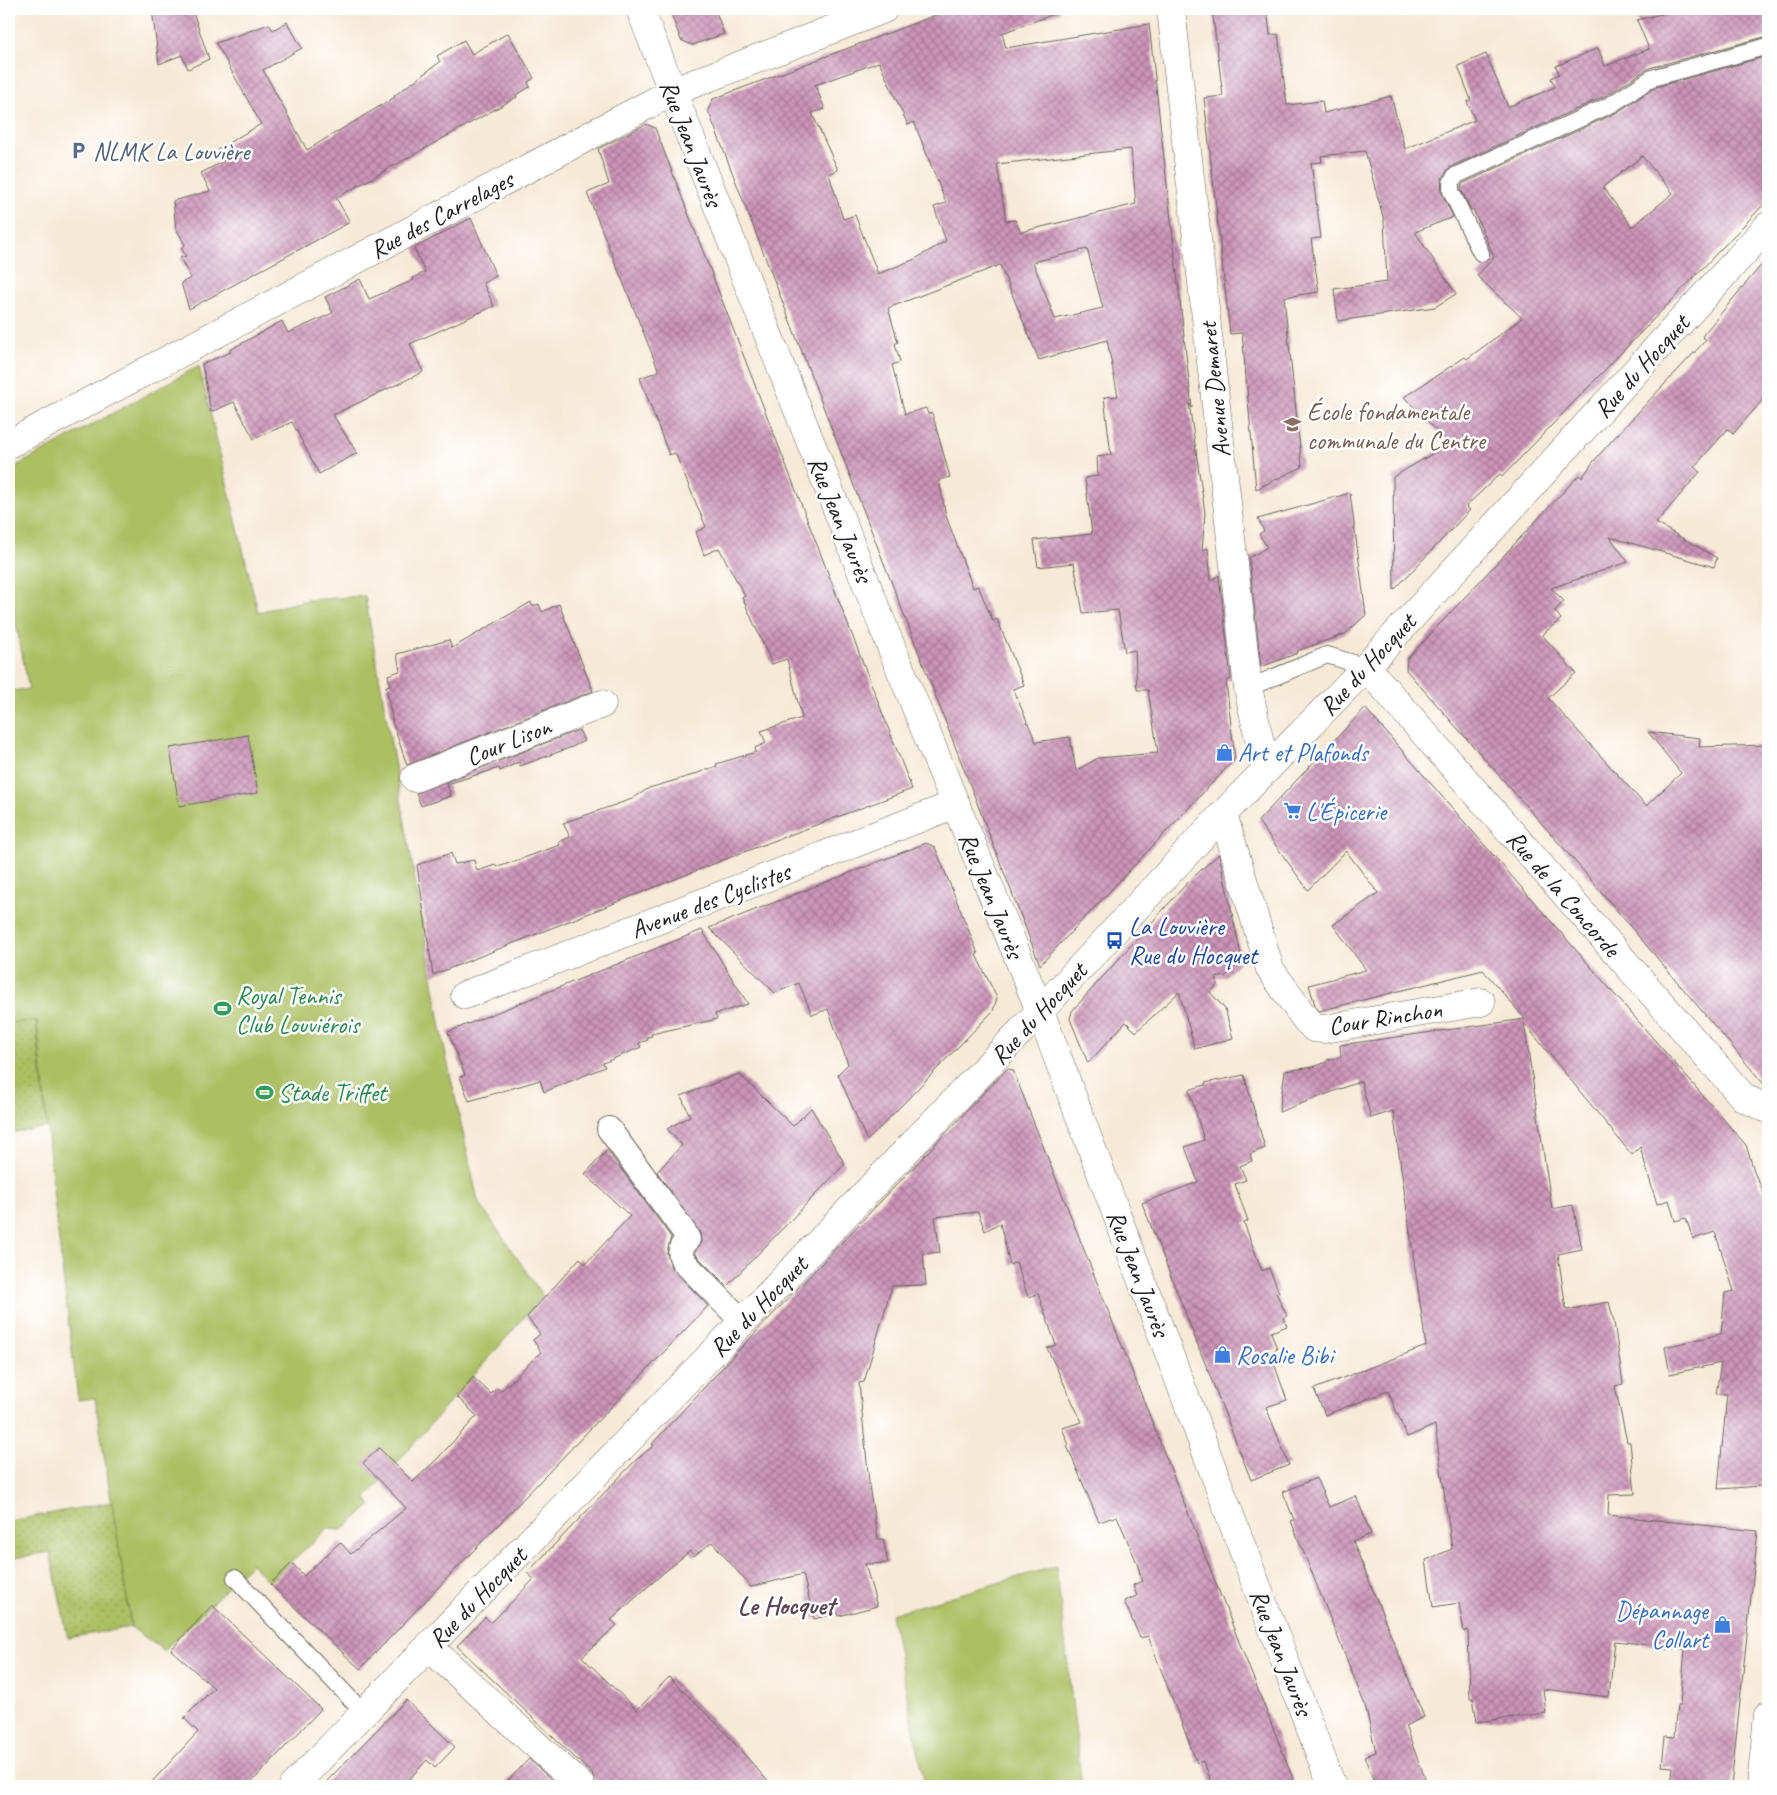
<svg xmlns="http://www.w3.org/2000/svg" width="1777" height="1795" font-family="Caveat,sans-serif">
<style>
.grass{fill:#acc064;stroke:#646e40}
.garden{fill:url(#garden-dots);stroke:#646e40}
.building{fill:url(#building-cross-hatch);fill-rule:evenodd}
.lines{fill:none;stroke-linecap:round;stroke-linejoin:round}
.service-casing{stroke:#68645d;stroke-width:18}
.pedestrian-casing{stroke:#68645d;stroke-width:26}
.minor-casing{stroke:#68645d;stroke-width:29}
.tertiary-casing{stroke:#68645d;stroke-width:29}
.service{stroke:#fff;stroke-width:16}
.pedestrian{stroke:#fff;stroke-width:24}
.minor{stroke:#fff;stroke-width:28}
.tertiary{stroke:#fff;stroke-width:28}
.labels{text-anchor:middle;stroke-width:5;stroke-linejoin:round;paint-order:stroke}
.street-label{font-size:25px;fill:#1c1c1c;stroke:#fff}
.service-label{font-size:25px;fill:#4e5e75;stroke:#fff;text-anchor:start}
.education-label{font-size:25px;fill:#785e54;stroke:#fff;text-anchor:start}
.shop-label{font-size:25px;fill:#366cbe;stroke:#fff;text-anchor:start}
.transit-label{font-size:25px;fill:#164399;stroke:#fff;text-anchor:start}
.leisure-label{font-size:25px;fill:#27864d;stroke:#fff;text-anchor:start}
.neighbourhood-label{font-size:26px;font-weight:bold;fill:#5a4653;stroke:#fff}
</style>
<defs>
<pattern id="garden-dots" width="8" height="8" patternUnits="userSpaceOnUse" patternTransform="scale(1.25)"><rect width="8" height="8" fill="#acc064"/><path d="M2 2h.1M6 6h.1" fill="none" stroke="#93a456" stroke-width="1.8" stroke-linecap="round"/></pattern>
<pattern id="building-cross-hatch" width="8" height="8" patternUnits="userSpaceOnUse" patternTransform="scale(1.25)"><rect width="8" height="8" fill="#cc94b8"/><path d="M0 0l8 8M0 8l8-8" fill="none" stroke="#a57895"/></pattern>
</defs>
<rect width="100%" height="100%" fill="#fff"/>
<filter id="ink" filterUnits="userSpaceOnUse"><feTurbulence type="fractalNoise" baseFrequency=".02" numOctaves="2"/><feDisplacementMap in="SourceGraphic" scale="10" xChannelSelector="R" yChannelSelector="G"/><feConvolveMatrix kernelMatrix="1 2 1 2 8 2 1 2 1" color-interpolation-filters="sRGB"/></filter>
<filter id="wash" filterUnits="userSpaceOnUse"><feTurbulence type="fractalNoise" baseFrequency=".0096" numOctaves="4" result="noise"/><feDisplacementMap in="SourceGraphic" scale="20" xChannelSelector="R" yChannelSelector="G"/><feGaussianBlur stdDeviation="1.12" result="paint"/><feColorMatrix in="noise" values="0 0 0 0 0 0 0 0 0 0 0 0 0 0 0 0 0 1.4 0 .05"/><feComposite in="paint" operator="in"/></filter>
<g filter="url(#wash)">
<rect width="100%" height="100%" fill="#f6e9d5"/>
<g class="grass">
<path d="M 199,366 L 258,612 L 307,600 L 365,596 L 446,1056 L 478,1201 L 543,1296 L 366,1498 L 371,1506 L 342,1530 L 327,1529 L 269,1582 L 251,1564 L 164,1651 L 131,1627 L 95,1398 L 78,1400 L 54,1200 L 37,1020 L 9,1024 L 9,691 L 29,689 L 9,589 L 9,470 Z"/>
<path d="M 1056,1566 L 1082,1786 L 925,1786 L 891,1614 Z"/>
</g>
<g class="garden">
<path d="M 36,1020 L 47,1127 L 9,1133 L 9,1024 Z"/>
<path d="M 112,1502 L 131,1627 L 68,1638 L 50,1552 L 9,1559 L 9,1521 Z"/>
</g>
<g id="blocks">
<g class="building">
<path d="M 152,9 L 192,9 L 209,59 L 188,69 L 182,55 L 159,64 Z"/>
<path d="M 669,9 L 715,9 L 724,34 L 692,45 L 681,40 Z"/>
<path d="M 952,9 L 1059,9 L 1060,12 L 1002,33 L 1006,48 L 1149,24 L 1192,408 L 1189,403 L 1205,513 L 1202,551 L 1208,548 L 1211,581 L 1219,575 L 1231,679 L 1226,681 L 1235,759 L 1040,965 L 708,110 L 713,99 ZM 879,62 L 908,125 L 914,122 L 946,203 L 934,207 L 946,241 L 915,259 L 878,274 L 855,215 L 843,219 L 829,174 L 838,170 L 812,113 L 825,109 L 815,85 ZM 1131,149 L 1136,204 L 1021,232 L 1015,220 L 1006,221 L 997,164 ZM 1087,249 L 1103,308 L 1055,319 L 1033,262 ZM 1000,265 L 1039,360 L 1107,340 L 1118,396 L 1104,397 L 1111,455 L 1097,457 L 1098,476 L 1085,478 L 1092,534 L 1034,540 L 1038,567 L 1074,563 L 1083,613 L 1118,610 L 1125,652 L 1135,650 L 1137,690 L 1148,690 L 1158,753 L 1098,758 L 1076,771 L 1070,737 L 1036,742 L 1013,689 L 1024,685 L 1007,643 L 997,619 L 993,621 L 978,586 L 973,588 L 946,516 L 939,480 L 950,477 L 932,413 L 928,414 L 926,408 L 905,414 L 892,365 L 900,362 L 895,344 L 898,342 L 888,308 Z"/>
<path d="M 1212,9 L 1267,9 L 1270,35 L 1278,34 L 1287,105 L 1322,101 L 1324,113 L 1391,96 L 1405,149 L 1475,120 L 1467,102 L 1471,100 L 1458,66 L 1486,54 L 1508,107 L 1555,87 L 1551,78 L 1559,74 L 1556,66 L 1598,48 L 1605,66 L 1649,49 L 1637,20 L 1681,9 L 1768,9 L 1768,36 L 1649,68 L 1607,95 L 1450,167 L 1442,178 L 1441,191 L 1453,217 L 1415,232 L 1456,294 L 1435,307 L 1338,321 L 1334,289 L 1387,282 L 1384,220 L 1365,151 L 1321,156 L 1322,162 L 1311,163 L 1321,238 L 1311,239 L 1319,292 L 1284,297 L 1302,467 L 1256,489 L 1242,333 L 1230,334 L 1204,98 L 1223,96 Z"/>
<path d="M 287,22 L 302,48 L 263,70 L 307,150 L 395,97 L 394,96 L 440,62 L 437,56 L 464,40 L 472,54 L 508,33 L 534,78 L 528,82 L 530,87 L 516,95 L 517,97 L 336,198 L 350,222 L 189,309 L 181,283 L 191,278 L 180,258 L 186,256 L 181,248 L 185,245 L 176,228 L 173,201 L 210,191 L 201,173 L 224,161 L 218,149 L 261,124 L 216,43 L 269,24 L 273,30 Z"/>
<path d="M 1768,56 L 1768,200 L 1502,477 L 1500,474 L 1466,506 L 1470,510 L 1394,590 L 1393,477 L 1449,444 L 1404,397 L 1465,357 L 1467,359 L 1522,318 L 1477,276 L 1494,257 L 1473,209 L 1471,210 L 1461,189 L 1462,184 L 1616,113 L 1656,87 ZM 1642,156 L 1673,193 L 1632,227 L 1603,187 Z"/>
<path d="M 646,124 L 655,128 L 912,789 L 736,855 L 433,975 L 417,865 L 451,853 L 455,864 L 474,860 L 477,871 L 495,865 L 497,867 L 504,865 L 560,845 L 559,842 L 570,837 L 563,823 L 632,799 L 649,788 L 690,776 L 717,766 L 716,764 L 756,752 L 755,748 L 766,743 L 761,731 L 802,718 L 787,659 L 772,664 L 742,597 L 745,596 L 719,548 L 704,555 L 696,532 L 706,527 L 675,453 L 669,455 L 640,378 L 659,371 L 587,193 L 609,184 L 598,149 Z"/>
<path d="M 471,218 L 496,276 L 483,283 L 494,306 L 410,344 L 423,372 L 333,415 L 357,453 L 319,474 L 292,422 L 254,439 L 234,402 L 211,412 L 202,364 L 231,352 L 230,350 L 282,321 L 288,333 L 333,313 L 325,297 L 360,279 L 369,299 L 414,280 L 413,278 L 425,272 L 414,248 Z"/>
<path d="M 1768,257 L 1768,394 L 1733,434 L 1728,429 L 1694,467 L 1700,472 L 1656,523 L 1717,558 L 1714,567 L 1610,537 L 1628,562 L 1551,588 L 1564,601 L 1555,611 L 1561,619 L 1542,635 L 1576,673 L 1548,698 L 1646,806 L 1681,773 L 1648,732 L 1700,738 L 1699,747 L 1768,745 L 1768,1089 L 1580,867 L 1406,670 L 1407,659 L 1579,475 L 1582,478 L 1593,462 L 1615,437 L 1706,340 L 1702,336 Z"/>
<path d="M 1350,493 L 1366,615 L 1345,634 L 1297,651 L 1298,653 L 1261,667 L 1249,558 L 1267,547 L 1259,534 L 1264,531 L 1258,519 Z"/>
<path d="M 531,602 L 532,606 L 539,604 L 542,612 L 559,604 L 593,691 L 407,765 L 393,724 L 386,686 L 390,685 L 388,675 L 400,671 L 397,654 L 449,640 L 452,648 Z"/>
<path d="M 1365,708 L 1746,1145 L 1755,1174 L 1768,1202 L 1768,1432 L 1762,1486 L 1718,1489 L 1727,1394 L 1716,1394 L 1721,1363 L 1670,1374 L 1665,1347 L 1721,1334 L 1725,1293 L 1734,1291 L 1715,1232 L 1693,1239 L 1686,1218 L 1675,1221 L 1669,1200 L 1657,1204 L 1640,1147 L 1632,1155 L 1524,1023 L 1552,1209 L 1573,1205 L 1582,1249 L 1558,1254 L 1566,1310 L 1609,1302 L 1614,1322 L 1623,1384 L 1615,1386 L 1627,1442 L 1630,1442 L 1635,1494 L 1609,1495 L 1608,1515 L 1758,1531 L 1731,1786 L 1671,1786 L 1673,1767 L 1662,1766 L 1665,1736 L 1674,1737 L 1677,1705 L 1680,1705 L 1685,1649 L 1615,1641 L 1609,1697 L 1543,1689 L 1546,1713 L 1477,1722 L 1473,1698 L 1470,1699 L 1468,1630 L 1464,1632 L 1459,1603 L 1433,1607 L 1426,1560 L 1452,1549 L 1435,1425 L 1407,1437 L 1388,1391 L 1325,1415 L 1314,1389 L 1426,1346 L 1393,1111 L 1371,1118 L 1361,1081 L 1279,1112 L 1285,1071 L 1313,1067 L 1327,1062 L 1327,1060 L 1341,1057 L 1340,1045 L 1525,1019 L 1483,970 L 1319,1011 L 1315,1005 L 1309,985 L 1366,970 L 1333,925 L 1378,893 L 1346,851 L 1308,890 L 1258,821 Z"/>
<path d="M 579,730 L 584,741 L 572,747 L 520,766 L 519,762 L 500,771 L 499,768 L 447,784 L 451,796 L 421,806 L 416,793 Z"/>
<path d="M 248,735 L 258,793 L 179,806 L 170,748 Z"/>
<path d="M 926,843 L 935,847 L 978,954 L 976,955 L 997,998 L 993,1011 L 867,1141 L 838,1074 L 848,1064 L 828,1009 L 812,1015 L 799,983 L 775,993 L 709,928 Z"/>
<path d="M 1219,854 L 1242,959 L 1226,976 L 1216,978 L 1218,984 L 1210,992 L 1225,1009 L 1233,1038 L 1195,1049 L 1179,992 L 1136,1032 L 1126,1022 L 1088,1063 L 1070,1019 L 1072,1011 L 1190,880 Z"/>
<path d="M 702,930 L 748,1004 L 715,1014 L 717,1019 L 651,1034 L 652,1036 L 647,1037 L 648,1040 L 639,1043 L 641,1047 L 603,1063 L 605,1067 L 544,1092 L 540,1080 L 469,1101 L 460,1077 L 465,1075 L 448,1032 Z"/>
<path d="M 1007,1069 L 1013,1070 L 1296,1786 L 1213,1786 L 1203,1761 L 1197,1763 L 1148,1636 L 1140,1638 L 1124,1601 L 1137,1596 L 1133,1585 L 1142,1581 L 1137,1563 L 1117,1516 L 1099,1522 L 1067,1446 L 1069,1445 L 1062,1428 L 1082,1422 L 1047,1348 L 1056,1345 L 1038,1294 L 1028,1297 L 1016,1262 L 1010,1265 L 1000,1223 L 985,1231 L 978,1212 L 935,1217 L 940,1252 L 923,1254 L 926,1285 L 892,1286 L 864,1382 L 859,1383 L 870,1492 L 878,1539 L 883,1539 L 888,1563 L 865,1564 L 877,1606 L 839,1616 L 838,1613 L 814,1619 L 803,1574 L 751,1587 L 712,1542 L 694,1556 L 690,1551 L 662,1574 L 611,1620 L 617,1625 L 582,1657 L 637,1710 L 669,1677 L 722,1729 L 772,1786 L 596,1786 L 592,1774 L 457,1646 L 485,1617 L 491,1623 L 534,1579 L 527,1573 L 636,1460 L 654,1445 L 652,1444 L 735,1354 Z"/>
<path d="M 739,1074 L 793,1126 L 811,1108 L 845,1164 L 727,1286 L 694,1253 L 701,1242 L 700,1233 L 657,1172 L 682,1145 L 667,1129 L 690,1116 L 681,1096 Z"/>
<path d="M 1244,1075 L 1265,1148 L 1250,1154 L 1252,1161 L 1240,1166 L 1246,1180 L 1235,1184 L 1248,1221 L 1244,1223 L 1262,1271 L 1269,1268 L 1279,1292 L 1276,1293 L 1287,1316 L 1283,1318 L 1287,1326 L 1271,1332 L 1277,1349 L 1270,1352 L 1287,1400 L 1266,1407 L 1289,1465 L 1251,1480 L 1142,1203 L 1198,1182 L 1185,1147 L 1204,1140 L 1189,1090 L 1205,1085 L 1205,1083 Z"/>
<path d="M 607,1150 L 671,1237 L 667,1253 L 671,1267 L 708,1306 L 360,1669 L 270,1584 L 292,1563 L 304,1576 L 340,1542 L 351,1554 L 406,1508 L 363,1463 L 379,1448 L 413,1482 L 438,1458 L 477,1416 L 457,1397 L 473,1377 L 491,1394 L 497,1388 L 501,1391 L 541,1352 L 533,1340 L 540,1334 L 527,1317 L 580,1258 L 585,1264 L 630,1216 L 585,1174 Z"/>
<path d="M 1316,1478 L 1329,1507 L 1356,1496 L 1371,1534 L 1353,1541 L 1424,1717 L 1405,1726 L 1428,1786 L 1376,1786 L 1364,1756 L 1376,1752 L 1365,1705 L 1291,1521 L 1294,1520 L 1283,1492 Z"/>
<path d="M 212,1605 L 321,1709 L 248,1786 L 148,1786 L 198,1732 L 184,1718 L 214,1688 L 171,1650 Z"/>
<path d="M 406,1700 L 455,1747 L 435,1768 L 427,1760 L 403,1786 L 322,1786 Z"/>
<path d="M 529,1759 L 558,1786 L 503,1786 Z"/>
</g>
</g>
</g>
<g filter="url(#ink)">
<use href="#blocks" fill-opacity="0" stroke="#68645d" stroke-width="1"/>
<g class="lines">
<defs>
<g id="service">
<path d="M 1481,253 L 1451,191 L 1451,183 L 1455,176 L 1612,104 L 1652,78 L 1768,46"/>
<path d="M 1248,688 L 1327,655 L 1366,667"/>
<path d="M 235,1578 L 364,1713"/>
</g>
<path id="pedestrian" d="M 609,1129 L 685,1233 L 688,1239 C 680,1246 678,1252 683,1261 L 743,1322"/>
<g id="minor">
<path d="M 640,9 L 888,639 L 1040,1011 L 1332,1786"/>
<path d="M 1171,9 L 1248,688 L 1266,770"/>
<path d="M 9,444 L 672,92 L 884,9"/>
<path d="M 1366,667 L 1744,1098 L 1768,1109"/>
<path d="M 415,778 L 602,704"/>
<path d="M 1223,814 L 1270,969 L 1306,1020 L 1314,1028 L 1324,1029 L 1481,1002"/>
<path d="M 465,995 L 956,804"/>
<path d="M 429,1647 L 581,1786"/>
<path d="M 1761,1786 L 1768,1715"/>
</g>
<path id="tertiary" d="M 293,1786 L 711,1355 L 1040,1011 L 1223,814 L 1366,667 L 1768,226"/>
</defs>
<use href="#service" class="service-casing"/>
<use href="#pedestrian" class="pedestrian-casing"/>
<use href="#minor" class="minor-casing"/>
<use href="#tertiary" class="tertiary-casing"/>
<use href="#service" class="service"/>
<use href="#pedestrian" class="pedestrian"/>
<use href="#minor" class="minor"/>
<use href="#tertiary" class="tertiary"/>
</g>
</g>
<defs>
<symbol id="parking-bare" viewBox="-9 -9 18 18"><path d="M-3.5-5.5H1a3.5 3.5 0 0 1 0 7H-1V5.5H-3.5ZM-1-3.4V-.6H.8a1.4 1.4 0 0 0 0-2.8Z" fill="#5c6f8a" stroke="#fff" stroke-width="2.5" paint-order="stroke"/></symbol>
<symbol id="school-bare" viewBox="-9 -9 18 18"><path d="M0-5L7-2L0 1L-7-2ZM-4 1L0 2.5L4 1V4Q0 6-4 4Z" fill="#8d6e63" stroke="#fff" stroke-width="2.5" paint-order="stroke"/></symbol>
<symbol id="shop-bare" viewBox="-9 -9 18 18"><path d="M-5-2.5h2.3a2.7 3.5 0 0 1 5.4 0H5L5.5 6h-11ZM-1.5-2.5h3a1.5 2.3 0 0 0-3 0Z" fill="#3f7fe0" stroke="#fff" stroke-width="2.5" paint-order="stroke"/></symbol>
<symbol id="supermarket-bare" viewBox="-9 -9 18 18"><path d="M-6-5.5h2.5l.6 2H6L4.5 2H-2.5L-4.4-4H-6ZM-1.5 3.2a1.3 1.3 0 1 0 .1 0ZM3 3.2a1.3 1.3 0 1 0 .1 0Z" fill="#3f7fe0" stroke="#fff" stroke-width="2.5" paint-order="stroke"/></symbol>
<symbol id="bus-bare" viewBox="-9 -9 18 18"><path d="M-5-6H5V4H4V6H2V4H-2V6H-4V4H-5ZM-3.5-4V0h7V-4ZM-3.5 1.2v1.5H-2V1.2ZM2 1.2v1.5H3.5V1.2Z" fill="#1a4fb4" stroke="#fff" stroke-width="2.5" paint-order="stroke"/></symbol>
<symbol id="stadium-bare" viewBox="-9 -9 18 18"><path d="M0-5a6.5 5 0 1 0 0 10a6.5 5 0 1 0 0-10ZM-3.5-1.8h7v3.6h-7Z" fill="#2e9e5b" stroke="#fff" stroke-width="2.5" paint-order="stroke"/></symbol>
</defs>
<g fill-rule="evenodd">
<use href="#parking-bare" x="66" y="138" width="25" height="25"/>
<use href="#school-bare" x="1280" y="412" width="25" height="25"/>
<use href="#shop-bare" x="1212" y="740" width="25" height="25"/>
<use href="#supermarket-bare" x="1280" y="798" width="25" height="25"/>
<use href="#bus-bare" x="1102" y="928" width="25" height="25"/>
<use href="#stadium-bare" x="210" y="996" width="25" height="25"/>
<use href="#stadium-bare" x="252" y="1080" width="25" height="25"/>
<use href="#shop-bare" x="1210" y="1342" width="25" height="25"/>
<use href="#shop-bare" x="1710" y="1612" width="25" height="25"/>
</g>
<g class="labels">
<g class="street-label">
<text transform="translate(692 143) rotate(69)" y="9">Rue Jean Jaurès</text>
<text transform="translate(441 214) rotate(-28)" y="9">Rue des Carrelages</text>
<text transform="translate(1641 366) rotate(-48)" y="9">Rue du Hocquet</text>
<text transform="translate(1214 390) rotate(-96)" y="9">Avenue Demaret</text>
<text transform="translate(841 519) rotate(68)" y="9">Rue Jean Jaurès</text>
<text transform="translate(1367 664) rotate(-47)" y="9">Rue du Hocquet</text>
<text transform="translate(508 741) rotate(-22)" y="9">Cour Lison</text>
<text transform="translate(1564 893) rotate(49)" y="9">Rue de la Concorde</text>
<text transform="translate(992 895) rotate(68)" y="9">Rue Jean Jaurès</text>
<text transform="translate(710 900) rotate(-21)" y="9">Avenue des Cyclistes</text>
<text transform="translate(1038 1013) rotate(-47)" y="9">Rue du Hocquet</text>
<text transform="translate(1385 1017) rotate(-9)" y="9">Cour Rinchon</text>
<text transform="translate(1139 1273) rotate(69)" y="9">Rue Jean Jaurès</text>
<text transform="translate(758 1306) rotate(-46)" y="9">Rue du Hocquet</text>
<text transform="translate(477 1597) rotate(-46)" y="9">Rue du Hocquet</text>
<text transform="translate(1282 1652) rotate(69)" y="9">Rue Jean Jaurès</text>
</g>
<g class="service-label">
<text x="93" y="160">NLMK La Louvière</text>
</g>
<g class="education-label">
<text x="1307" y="420">École fondamentale<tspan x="1307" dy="29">communale du Centre</tspan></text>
</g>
<g class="shop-label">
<text x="1238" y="761">Art et Plafonds</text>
<text x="1306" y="820">L'Épicerie</text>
<text x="1236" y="1364">Rosalie Bibi</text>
<text x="1708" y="1619" text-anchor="end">Dépannage<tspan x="1708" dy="29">Collart</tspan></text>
</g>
<g class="transit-label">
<text x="1129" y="935">La Louvière<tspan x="1129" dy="29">Rue du Hocquet</tspan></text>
</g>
<g class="leisure-label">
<text x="236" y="1004">Royal Tennis<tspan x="236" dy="29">Club Louviérois</tspan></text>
<text x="278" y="1101">Stade Triffet</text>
</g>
<g class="neighbourhood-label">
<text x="786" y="1614">Le Hocquet</text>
</g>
</g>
<rect width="1777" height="1795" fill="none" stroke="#fff" stroke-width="30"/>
</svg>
